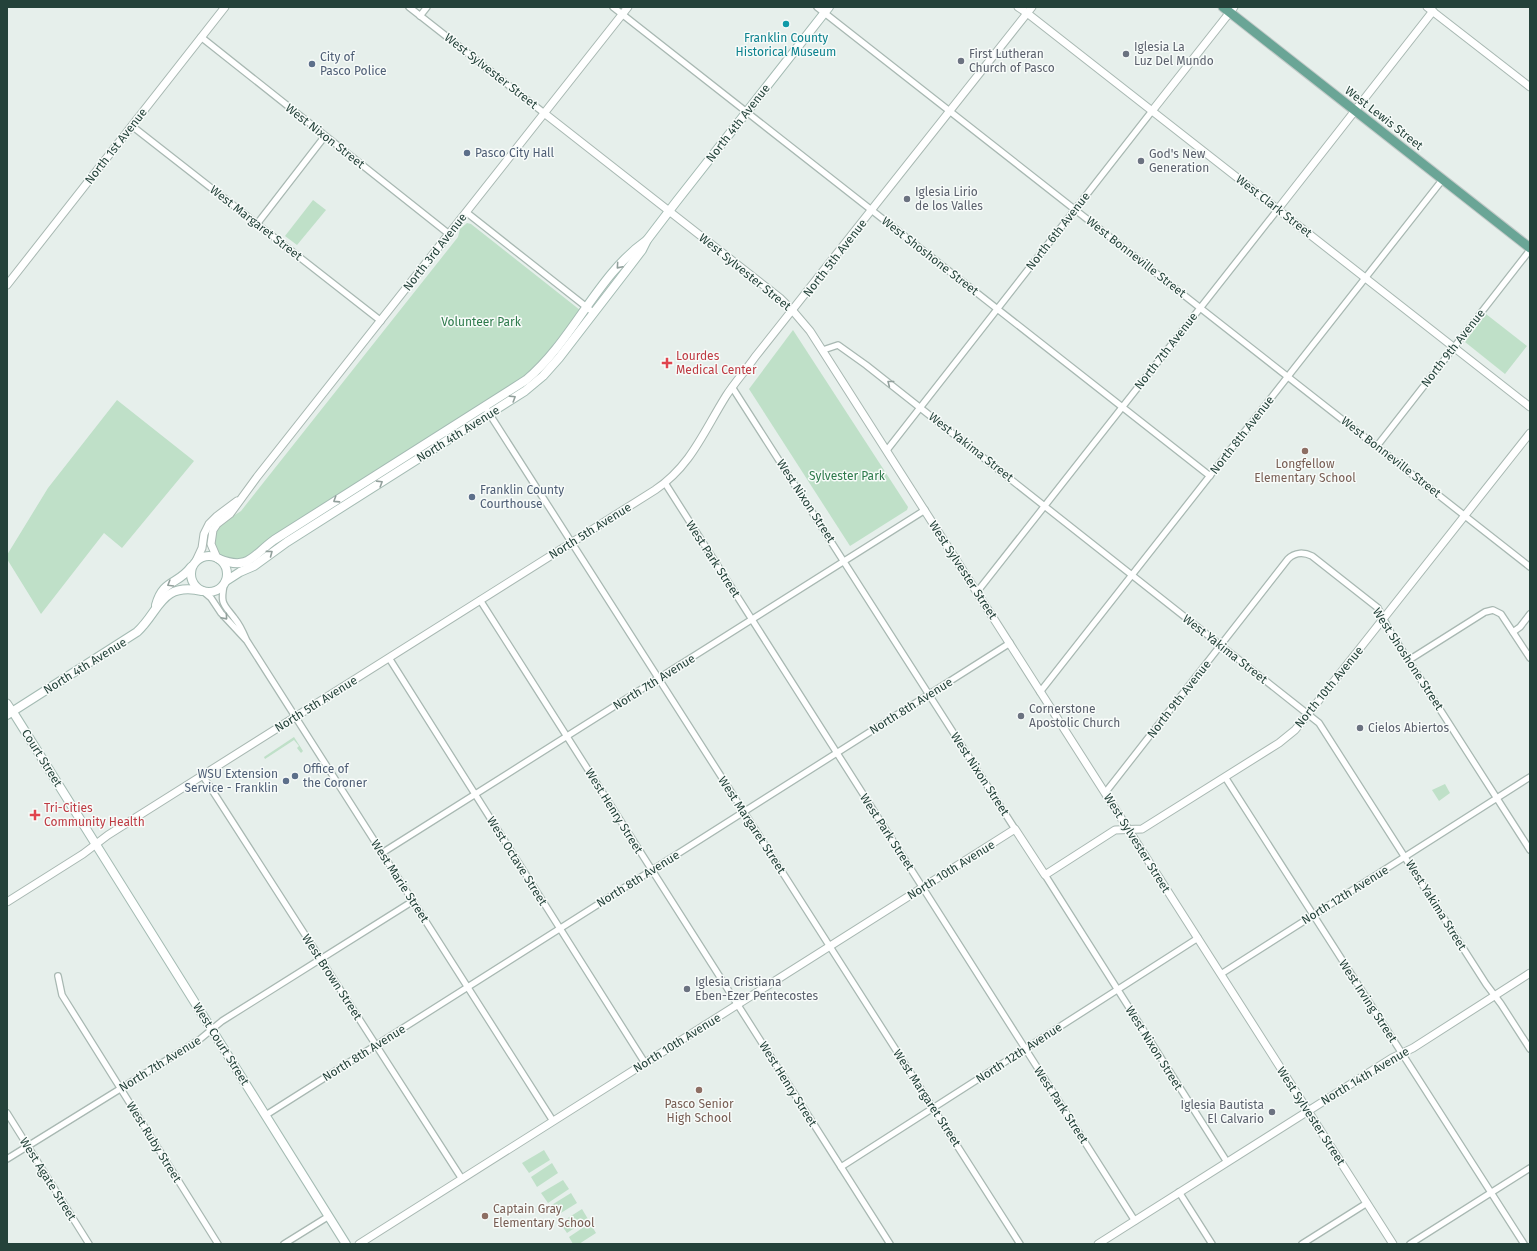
<svg xmlns="http://www.w3.org/2000/svg" width="1537" height="1251" font-family="'Fira Sans',sans-serif">
<style>
.green{fill:#bfe0c8}
.lines{fill:none;stroke-linecap:round;stroke-linejoin:round}
.minor-casing{stroke:#a8b8b2;stroke-width:8}
.tertiary-casing{stroke:#a8b8b2;stroke-width:9}
.secondary-casing{stroke:#a4bbb3;stroke-width:10}
.primary-casing{stroke:#c2cac8;stroke-width:11}
.minor{stroke:#fff;stroke-width:5.5}
.tertiary{stroke:#fff;stroke-width:7}
.secondary{stroke:#fff;stroke-width:8}
.primary{stroke:#6aa596;stroke-width:9}
.oneway{stroke:#92a09c}
.culture-dot{fill:#0f9aa8;stroke:#f7fbf9;stroke-width:1.5}
.worship-dot{fill:#6b7280;stroke:#f7fbf9;stroke-width:1.5}
.service-dot{fill:#5c6f8a;stroke:#f7fbf9;stroke-width:1.5}
.health-dot{fill:#e0444e;stroke:#f7fbf9;stroke-width:1.5}
.education-dot{fill:#8d6e63;stroke:#f7fbf9;stroke-width:1.5}
.labels{text-anchor:middle;stroke-width:3;stroke-linejoin:round;paint-order:stroke}
.culture-label{font-size:12px;fill:#0d838f;stroke:#f7fbf9}
.worship-label{font-size:12px;fill:#5b616d;stroke:#f7fbf9;text-anchor:start}
.service-label{font-size:12px;fill:#4e5e75;stroke:#f7fbf9;text-anchor:start}
.street-label{font-size:12px;fill:#24423a;stroke:#f7fbf9}
.park-label{font-size:12px;fill:#2d7a4b;stroke:#f7fbf9}
.health-label{font-size:12px;fill:#be3a42;stroke:#f7fbf9;text-anchor:start}
.education-label{font-size:12px;fill:#785e54;stroke:#f7fbf9}
</style>
<rect width="100%" height="100%" fill="#e6efeb"/>
<g class="green">
<path d="M 313,200 L 326,210 L 297,245 L 285,236 Z"/>
<path d="M 467,223 L 471,224 L 580,310 C 559,337 541,364 514,384 L 268,540 L 253,555 L 240,561 L 222,557 C 201,535 224,522 241,511 L 458,237 L 460,229 Z"/>
<path d="M 1486,314 L 1527,346 L 1505,374 L 1465,342 Z"/>
<path d="M 793,330 L 908,507 L 907,510 L 850,546 L 749,389 Z"/>
<path d="M 117,400 L 194,461 L 122,548 L 104,533 L 41,614 L 7,559 L 7,555 L 48,488 Z"/>
<path d="M 294,737 L 303,751 L 301,753 L 297,748 L 299,746 L 294,740 L 265,759 L 264,757 Z"/>
<path d="M 1445,784 L 1450,793 L 1439,801 L 1432,790 Z"/>
<path d="M 544,1150 L 550,1160 L 529,1173 L 522,1163 Z"/>
<path d="M 552,1163 L 558,1173 L 537,1187 L 531,1177 Z"/>
<path d="M 563,1180 L 569,1189 L 548,1203 L 541,1193 Z"/>
<path d="M 571,1193 L 577,1203 L 556,1216 L 550,1206 Z"/>
<path d="M 582,1209 L 588,1219 L 567,1233 L 560,1223 Z"/>
<path d="M 590,1223 L 596,1233 L 579,1244 L 573,1244 L 569,1237 Z"/>
</g>
<g class="lines">
<defs>
<g id="minor">
<path d="M 409,7 L 544,113"/>
<path d="M 613,7 L 1210,476"/>
<path d="M 817,7 L 1530,567"/>
<path d="M 420,16 L 427,7"/>
<path d="M 201,37 L 449,234"/>
<path d="M 132,126 L 381,321"/>
<path d="M 466,212 L 594,313"/>
<path d="M 257,224 L 325,136"/>
<path d="M 823,350 L 838,345 L 866,365 L 1319,723 L 1486,984 L 1501,1004 L 1530,1049"/>
<path d="M 732,387 L 1015,829"/>
<path d="M 485,407 L 1020,1244"/>
<path d="M 1377,446 L 1530,250"/>
<path d="M 887,450 L 1152,111"/>
<path d="M 665,483 L 1135,1221"/>
<path d="M 224,585 C 220,605 224,604 235,619 C 240,625 243,632 246,639"/>
<path d="M 204,592 L 211,598 L 221,613 L 247,641 L 553,1121"/>
<path d="M 977,592 L 1278,209"/>
<path d="M 480,600 L 890,1244"/>
<path d="M 1513,632 L 1520,627 L 1530,614"/>
<path d="M 389,658 L 645,1063"/>
<path d="M 1409,660 L 1485,612 L 1493,610 L 1501,614 L 1530,658"/>
<path d="M 1040,692 L 1443,179"/>
<path d="M 203,776 L 462,1179"/>
<path d="M 1225,777 L 1524,1244"/>
<path d="M 1105,793 L 1288,559 C 1295,552 1304,552 1312,556 L 1378,608 L 1391,633 L 1530,850"/>
<path d="M 382,853 L 925,510"/>
<path d="M 1045,875 L 1227,1162"/>
<path d="M 1221,974 L 1530,777"/>
<path d="M 58,976 L 62,995 L 218,1244"/>
<path d="M 7,1113 L 89,1244"/>
<path d="M 266,1115 L 1010,643"/>
<path d="M 7,1159 L 199,1040 L 222,1021 L 413,901"/>
<path d="M 841,1167 L 1198,938"/>
<path d="M 1179,1192 L 1212,1244"/>
<path d="M 284,1244 L 329,1216"/>
<path d="M 1302,1244 L 1367,1203"/>
<path d="M 1410,1244 L 1530,1168"/>
</g>
<g id="tertiary">
<path d="M 1018,7 L 1027,13 L 1530,407"/>
<path d="M 1427,7 L 1530,87"/>
<path d="M 1152,111 L 1234,7"/>
<path d="M 544,113 L 780,298 L 793,311 L 810,331 L 1393,1244"/>
<path d="M 1278,209 L 1433,11"/>
<path d="M 7,285 L 225,7"/>
<path d="M 217,558 L 211,544 L 213,530 L 217,524 L 230,514 L 257,477 L 628,7"/>
<path d="M 196,561 L 202,548 L 204,534 L 209,524 L 217,516 L 237,501"/>
<path d="M 7,703 L 13,712"/>
<path d="M 7,902 L 83,854 L 108,835 L 655,490 C 691,466 704,431 726,396 C 735,382 746,370 755,357 L 1032,7"/>
<path d="M 359,1244 L 1015,829 L 1045,875 L 1115,830 L 1142,829 L 1279,743 L 1295,730 L 1308,714 L 1530,433"/>
<path d="M 1098,1244 L 1392,1058 L 1413,1048 L 1530,973"/>
</g>
<g id="secondary">
<circle cx="209" cy="574" r="18"/>
<path d="M 219,559 C 249,571 253,555 274,540 L 526,380 C 573,341 597,275 647,240"/>
<path d="M 226,581 L 240,572 L 254,566 L 287,542 L 525,391 L 543,376 L 559,358 L 626,271 L 642,250 L 647,240 L 676,202 L 829,7"/>
<path d="M 156,605 C 163,579 178,585 191,567"/>
<path d="M 13,712 L 346,1244"/>
<path d="M 7,715 L 137,632 C 160,611 160,582 202,591"/>
</g>
<path id="primary" d="M 1223,7 L 1530,248"/>
</defs>
<use href="#minor" class="minor-casing"/>
<use href="#tertiary" class="tertiary-casing"/>
<use href="#secondary" class="secondary-casing"/>
<use href="#primary" class="primary-casing"/>
<use href="#minor" class="minor"/>
<use href="#tertiary" class="tertiary"/>
<use href="#secondary" class="secondary"/>
<use href="#primary" class="primary"/>
</g>
<defs><path id="oneway-chevron" d="M-2-3.5L2.5 0L-2 3.5" fill="none" stroke-width="1.6" stroke-linecap="round" stroke-linejoin="round"/></defs>
<g class="oneway">
<use href="#oneway-chevron" transform="translate(619 266) rotate(131)"/>
<use href="#oneway-chevron" transform="translate(890 383) rotate(-142)"/>
<use href="#oneway-chevron" transform="translate(513 398) rotate(-32)"/>
<use href="#oneway-chevron" transform="translate(380 483) rotate(-32)"/>
<use href="#oneway-chevron" transform="translate(336 500) rotate(147)"/>
<use href="#oneway-chevron" transform="translate(270 553) rotate(-37)"/>
<use href="#oneway-chevron" transform="translate(170 584) rotate(149)"/>
<use href="#oneway-chevron" transform="translate(225 617) rotate(49)"/>
</g>
<circle class="culture-dot" cx="786" cy="24" r="4"/>
<g class="worship-dot">
<circle cx="1126" cy="54" r="4"/>
<circle cx="961" cy="61" r="4"/>
<circle cx="1141" cy="161" r="4"/>
<circle cx="907" cy="199" r="4"/>
<circle cx="1021" cy="716" r="4"/>
<circle cx="1360" cy="728" r="4"/>
<circle cx="687" cy="989" r="4"/>
<circle cx="1272" cy="1112" r="4"/>
</g>
<g class="service-dot">
<circle cx="312" cy="64" r="4"/>
<circle cx="467" cy="153" r="4"/>
<circle cx="472" cy="497" r="4"/>
<circle cx="295" cy="776" r="4"/>
<circle cx="286" cy="781" r="4"/>
</g>
<g class="health-dot">
<path d="M665 357h4v4h4v4h-4v4h-4v-4h-4v-4h4z"/>
<path d="M33 809h4v4h4v4h-4v4h-4v-4h-4v-4h4z"/>
</g>
<g class="education-dot">
<circle cx="1305" cy="451" r="4"/>
<circle cx="699" cy="1090" r="4"/>
<circle cx="485" cy="1216" r="4"/>
</g>
<g class="labels">
<g class="culture-label">
<text x="786" y="42">Franklin County<tspan x="786" dy="14">Historical Museum</tspan></text>
</g>
<g class="worship-label">
<text x="1134" y="51">Iglesia La<tspan x="1134" dy="14">Luz Del Mundo</tspan></text>
<text x="969" y="58">First Lutheran<tspan x="969" dy="14">Church of Pasco</tspan></text>
<text x="1149" y="158">God's New<tspan x="1149" dy="14">Generation</tspan></text>
<text x="915" y="196">Iglesia Lirio<tspan x="915" dy="14">de los Valles</tspan></text>
<text x="1029" y="713">Cornerstone<tspan x="1029" dy="14">Apostolic Church</tspan></text>
<text x="1368" y="732">Cielos Abiertos</text>
<text x="695" y="986">Iglesia Cristiana<tspan x="695" dy="14">Eben-Ezer Pentecostes</tspan></text>
<text x="1264" y="1109" text-anchor="end">Iglesia Bautista<tspan x="1264" dy="14">El Calvario</tspan></text>
</g>
<g class="service-label">
<text x="320" y="61">City of<tspan x="320" dy="14">Pasco Police</tspan></text>
<text x="475" y="157">Pasco City Hall</text>
<text x="480" y="494">Franklin County<tspan x="480" dy="14">Courthouse</tspan></text>
<text x="303" y="773">Office of<tspan x="303" dy="14">the Coroner</tspan></text>
<text x="278" y="778" text-anchor="end">WSU Extension<tspan x="278" dy="14">Service - Franklin</tspan></text>
</g>
<g class="street-label">
<text transform="translate(491 71) rotate(38)" y="4">West Sylvester Street</text>
<text transform="translate(1384 118) rotate(38)" y="4">West Lewis Street</text>
<text transform="translate(738 123) rotate(-52)" y="4">North 4th Avenue</text>
<text transform="translate(325 136) rotate(38)" y="4">West Nixon Street</text>
<text transform="translate(116 146) rotate(-52)" y="4">North 1st Avenue</text>
<text transform="translate(1274 206) rotate(38)" y="4">West Clark Street</text>
<text transform="translate(256 223) rotate(38)" y="4">West Margaret Street</text>
<text transform="translate(1058 231) rotate(-52)" y="4">North 6th Avenue</text>
<text transform="translate(435 252) rotate(-52)" y="4">North 3rd Avenue</text>
<text transform="translate(930 256) rotate(38)" y="4">West Shoshone Street</text>
<text transform="translate(1136 257) rotate(38)" y="4">West Bonneville Street</text>
<text transform="translate(835 258) rotate(-52)" y="4">North 5th Avenue</text>
<text transform="translate(745 272) rotate(39)" y="4">West Sylvester Street</text>
<text transform="translate(1453 348) rotate(-52)" y="4">North 9th Avenue</text>
<text transform="translate(1166 351) rotate(-52)" y="4">North 7th Avenue</text>
<text transform="translate(458 434) rotate(-32)" y="4">North 4th Avenue</text>
<text transform="translate(1242 435) rotate(-52)" y="4">North 8th Avenue</text>
<text transform="translate(971 447) rotate(38)" y="4">West Yakima Street</text>
<text transform="translate(1391 457) rotate(38)" y="4">West Bonneville Street</text>
<text transform="translate(806 501) rotate(57)" y="4">West Nixon Street</text>
<text transform="translate(590 531) rotate(-32)" y="4">North 5th Avenue</text>
<text transform="translate(713 559) rotate(57)" y="4">West Park Street</text>
<text transform="translate(963 570) rotate(57)" y="4">West Sylvester Street</text>
<text transform="translate(1225 649) rotate(38)" y="4">West Yakima Street</text>
<text transform="translate(1408 659) rotate(57)" y="4">West Shoshone Street</text>
<text transform="translate(85 666) rotate(-32)" y="4">North 4th Avenue</text>
<text transform="translate(654 682) rotate(-32)" y="4">North 7th Avenue</text>
<text transform="translate(1329 687) rotate(-51)" y="4">North 10th Avenue</text>
<text transform="translate(1179 699) rotate(-52)" y="4">North 9th Avenue</text>
<text transform="translate(316 704) rotate(-32)" y="4">North 5th Avenue</text>
<text transform="translate(911 706) rotate(-32)" y="4">North 8th Avenue</text>
<text transform="translate(42 758) rotate(58)" y="4">Court Street</text>
<text transform="translate(980 774) rotate(57)" y="4">West Nixon Street</text>
<text transform="translate(614 811) rotate(58)" y="4">West Henry Street</text>
<text transform="translate(752 825) rotate(57)" y="4">West Margaret Street</text>
<text transform="translate(887 832) rotate(57)" y="4">West Park Street</text>
<text transform="translate(1137 843) rotate(58)" y="4">West Sylvester Street</text>
<text transform="translate(517 861) rotate(58)" y="4">West Octave Street</text>
<text transform="translate(951 870) rotate(-32)" y="4">North 10th Avenue</text>
<text transform="translate(638 879) rotate(-32)" y="4">North 8th Avenue</text>
<text transform="translate(400 881) rotate(57)" y="4">West Marie Street</text>
<text transform="translate(1345 895) rotate(-32)" y="4">North 12th Avenue</text>
<text transform="translate(1436 905) rotate(58)" y="4">West Yakima Street</text>
<text transform="translate(332 977) rotate(57)" y="4">West Brown Street</text>
<text transform="translate(1368 1001) rotate(57)" y="4">West Irving Street</text>
<text transform="translate(677 1043) rotate(-32)" y="4">North 10th Avenue</text>
<text transform="translate(221 1044) rotate(58)" y="4">West Court Street</text>
<text transform="translate(1154 1048) rotate(58)" y="4">West Nixon Street</text>
<text transform="translate(364 1053) rotate(-32)" y="4">North 8th Avenue</text>
<text transform="translate(1019 1053) rotate(-33)" y="4">North 12th Avenue</text>
<text transform="translate(160 1064) rotate(-32)" y="4">North 7th Avenue</text>
<text transform="translate(1365 1076) rotate(-31)" y="4">North 14th Avenue</text>
<text transform="translate(788 1084) rotate(58)" y="4">West Henry Street</text>
<text transform="translate(927 1098) rotate(57)" y="4">West Margaret Street</text>
<text transform="translate(1061 1105) rotate(57)" y="4">West Park Street</text>
<text transform="translate(1311 1116) rotate(57)" y="4">West Sylvester Street</text>
<text transform="translate(154 1142) rotate(58)" y="4">West Ruby Street</text>
<text transform="translate(48 1179) rotate(58)" y="4">West Agate Street</text>
</g>
<g class="park-label">
<text x="481" y="326">Volunteer Park</text>
<text x="847" y="480">Sylvester Park</text>
</g>
<g class="health-label">
<text x="676" y="360">Lourdes<tspan x="676" dy="14">Medical Center</tspan></text>
<text x="44" y="812">Tri-Cities<tspan x="44" dy="14">Community Health</tspan></text>
</g>
<g class="education-label">
<text x="1305" y="468">Longfellow<tspan x="1305" dy="14">Elementary School</tspan></text>
<text x="699" y="1108">Pasco Senior<tspan x="699" dy="14">High School</tspan></text>
<text x="493" y="1213" text-anchor="start">Captain Gray<tspan x="493" dy="14">Elementary School</tspan></text>
</g>
</g>
<rect width="1537" height="1251" fill="none" stroke="#24423a" stroke-width="16"/>
</svg>
